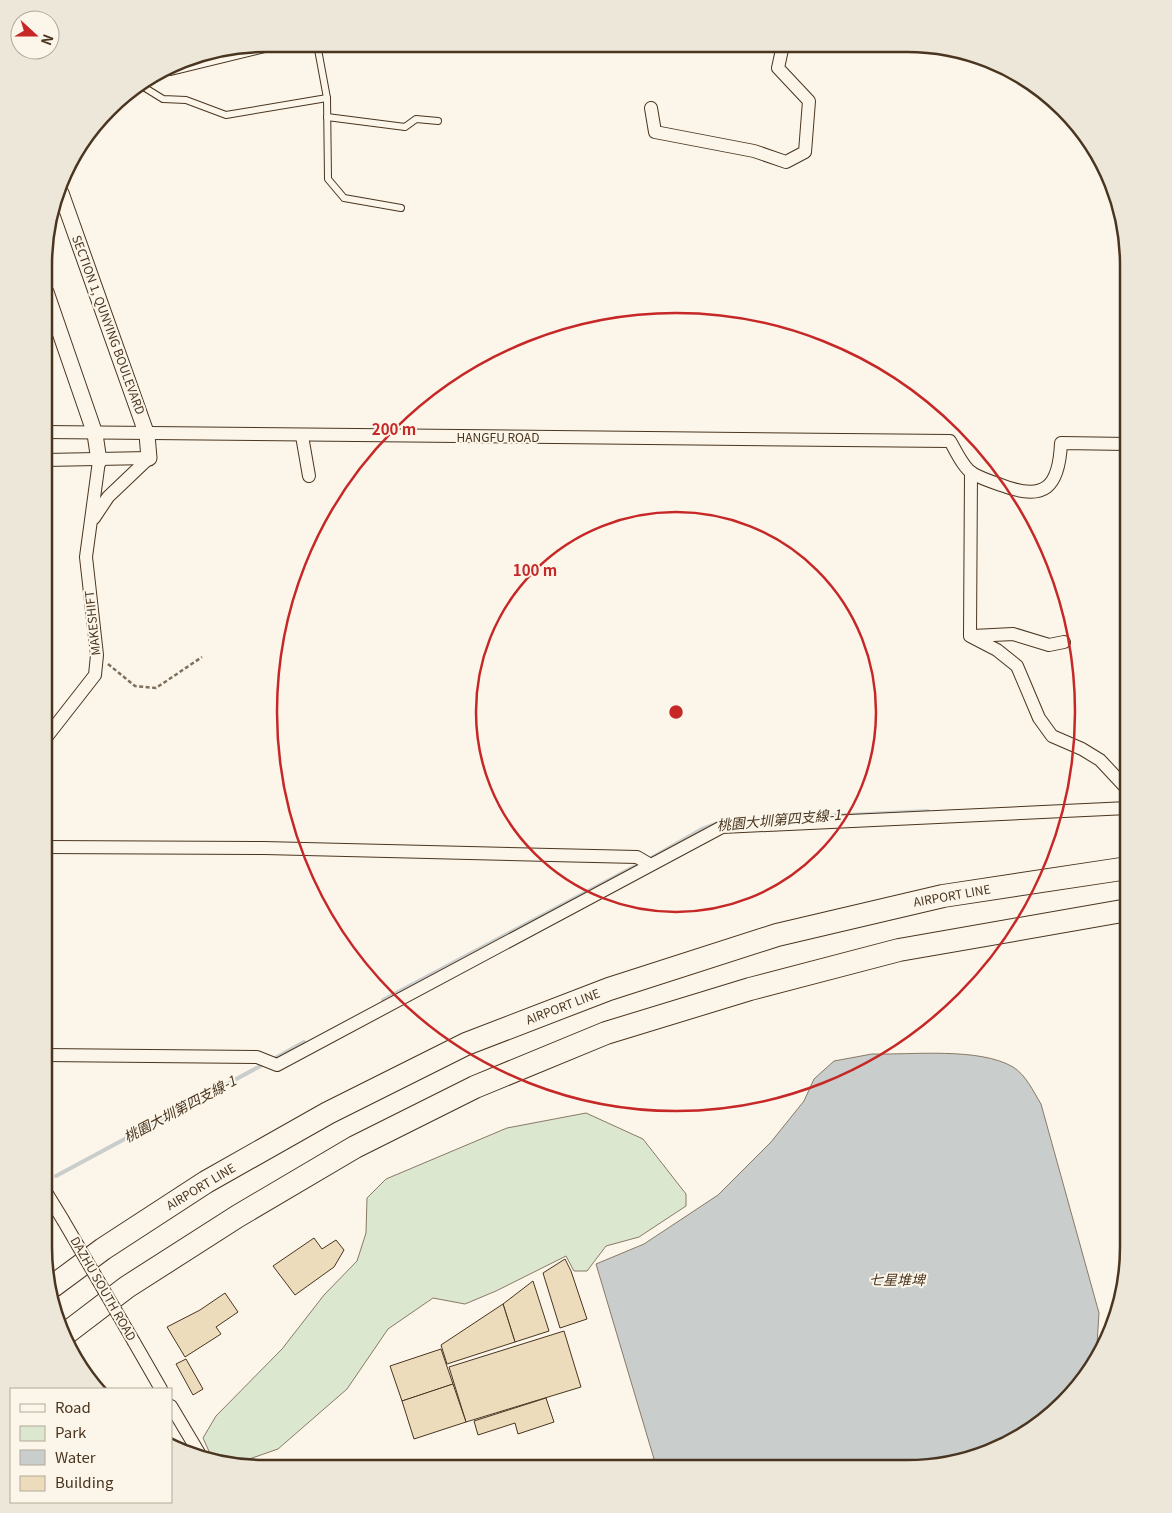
<svg xmlns="http://www.w3.org/2000/svg" width="1172" height="1513" font-family="Georgia,'Noto Sans TC',serif">
<style>
.green{fill:#dce7d0;stroke:#887966}
.water{fill:#c9cecd;stroke:#887966}
.lines{fill:none;stroke-linecap:round;stroke-linejoin:round}
.stream{stroke:#c9cecd;stroke-width:4}
.building{fill:#ecdcbc;stroke:#4a3520}
.service-casing{stroke:#4a3520;stroke-width:8}
.minor-casing{stroke:#4a3520;stroke-width:14}
.tertiary-casing{stroke:#4a3520;stroke-width:17}
.motorway-casing{stroke:#4a3520;stroke-width:24}
.path{stroke:#7f6f5c;stroke-width:2.5;stroke-dasharray:4 2.5;stroke-linecap:butt}
.service{stroke:#fbf6e9;stroke-width:6}
.minor{stroke:#fbf6e9;stroke-width:12}
.tertiary{stroke:#fbf6e9;stroke-width:15}
.motorway{stroke:#fbf6e9;stroke-width:22}
.minor-bridge-casing{stroke:#4a3520;stroke-width:14;stroke-linecap:butt}
.minor-bridge{stroke:#fbf6e9;stroke-width:12}
.ring{fill:none;stroke:#c62828;stroke-width:2.5}
.labels{text-anchor:middle;stroke-width:4;stroke-linejoin:round;paint-order:stroke}
.street-label{font-size:12px;fill:#4a3520;stroke:#fbf6e9}
.water-label{font-size:14px;font-style:italic;fill:#4a3520;stroke:#fbf6e9}
.rim{fill:none;stroke:#4a3520;stroke-width:2.5}
.centre{fill:#c62828;stroke:#fbf6e9;stroke-width:2.5}
.ring-label{font-size:15px;text-anchor:middle;font-weight:bold;fill:#c62828;stroke:#fbf6e9;stroke-width:4;stroke-linejoin:round;paint-order:stroke}
</style>
<rect width="100%" height="100%" fill="#fbf6e9"/>
<path class="green" d="M 586,1113 L 643,1139 L 686,1194 L 686,1206 L 639,1237 L 606,1246 L 587,1271 L 574,1271 L 566,1256 L 496,1291 L 465,1304 L 433,1298 L 388,1329 L 347,1389 L 278,1449 L 232,1465 L 212,1458 L 203,1438 L 216,1416 L 282,1349 L 324,1295 L 357,1261 L 366,1233 L 367,1198 L 386,1179 L 507,1128 Z"/>
<path class="water" d="M 872,1054 C 911,1055 979,1047 1013,1067 C 1026,1075 1033,1091 1041,1104 L 1099,1313 L 1096,1360 L 1091,1371 L 1053,1414 L 1005,1446 L 906,1469 L 657,1469 L 596,1264 L 644,1244 L 718,1195 L 771,1142 L 804,1101 L 814,1079 L 834,1061 Z"/>
<g class="lines">
<g class="stream">
<path d="M 748,820 L 928,811"/>
<path d="M 648,860 L 702,829 L 721,822"/>
<path d="M 383,1000 L 641,863"/>
<path d="M 272,1060 L 304,1042"/>
<path d="M 56,1176 L 266,1063"/>
</g>
</g>
<g class="building">
<path d="M 314,1238 L 322,1249 L 336,1240 L 344,1250 L 334,1267 L 295,1295 L 273,1266 Z"/>
<path d="M 565,1259 L 571,1271 L 587,1319 L 560,1328 L 543,1273 Z"/>
<path d="M 533,1281 L 549,1331 L 515,1342 L 503,1304 Z"/>
<path d="M 225,1293 L 238,1312 L 216,1327 L 221,1334 L 185,1357 L 167,1327 L 200,1310 Z"/>
<path d="M 503,1304 L 515,1342 L 447,1364 L 441,1345 Z"/>
<path d="M 564,1331 L 581,1387 L 466,1422 L 449,1367 Z"/>
<path d="M 441,1349 L 453,1384 L 402,1401 L 390,1366 Z"/>
<path d="M 186,1359 L 203,1389 L 193,1395 L 176,1364 Z"/>
<path d="M 453,1384 L 466,1422 L 414,1439 L 402,1401 Z"/>
<path d="M 546,1398 L 554,1422 L 518,1434 L 515,1423 L 478,1435 L 474,1421 Z"/>
</g>
<g class="lines">
<defs>
<g id="service">
<path d="M 317,44 L 327,98 L 328,179 L 344,198 L 401,208"/>
<path d="M 168,71 L 170,72 L 285,44"/>
<path d="M 142,86 L 163,99 L 186,100 L 226,115 L 327,98"/>
<path d="M 327,117 L 405,127 L 416,119 L 438,121"/>
</g>
<g id="minor">
<path d="M 651,108 L 655,132 L 754,151 L 786,162 L 805,152 L 809,101 L 778,68 L 783,45"/>
<path d="M 45,432 L 950,441 C 956,451 963,467 972,473 C 980,478 992,482 1001,485 C 1045,502 1059,487 1061,443 L 1128,444"/>
<path d="M 302,436 L 309,476"/>
<path d="M 45,460 L 149,458"/>
<path d="M 971,472 L 970,636 L 997,650 L 1017,666 L 1039,718 L 1052,736 L 1082,749 L 1100,760 L 1128,790"/>
<path d="M 94,518 L 108,497 L 149,458"/>
<path d="M 973,636 L 1013,634 L 1049,645 L 1064,642"/>
<path d="M 45,739 L 95,675 L 97,655 L 86,557 L 99,461"/>
<path d="M 45,847 L 264,848 L 637,857 L 649,864"/>
<path d="M 44,1055 L 257,1057 L 277,1065 L 722,827 L 1128,808"/>
<path d="M 44,1189 L 63,1220"/>
<path d="M 134,1342 L 161,1389"/>
<path d="M 171,1406 L 199,1453"/>
</g>
<g id="tertiary">
<path d="M 61,193 L 147,435 L 149,458"/>
<path d="M 46,292 L 95,434 L 99,461"/>
</g>
<g id="motorway">
<path d="M 53,1286 L 103,1249 L 206,1182 L 328,1113 L 466,1044 L 609,989 L 777,935 L 943,896 L 1128,868"/>
<path d="M 64,1335 L 127,1287 L 238,1216 L 355,1147 L 475,1087 L 606,1033 L 750,989 L 899,950 L 1128,910"/>
</g>
</defs>
<use href="#service" class="service-casing"/>
<use href="#minor" class="minor-casing"/>
<use href="#tertiary" class="tertiary-casing"/>
<use href="#motorway" class="motorway-casing"/>
<path class="path" d="M 108,664 L 135,686 L 156,688 L 202,657"/>
<use href="#service" class="service"/>
<use href="#minor" class="minor"/>
<use href="#tertiary" class="tertiary"/>
<use href="#motorway" class="motorway"/>
<defs>
<path id="minor-bridge" d="M 63,1220 L 134,1342"/>
</defs>
<use href="#minor-bridge" class="minor-bridge-casing"/>
<use href="#minor-bridge" class="minor-bridge"/>
</g>
<g class="ring">
<circle cx="676" cy="712" r="200"/>
<circle cx="676" cy="712" r="399"/>
</g>
<g class="labels">
<g class="street-label">
<text transform="translate(108 325) rotate(70)" y="4">SECTION 1, QUNYING BOULEVARD</text>
<text x="498" y="442">HANGFU ROAD</text>
<text transform="translate(93 623) rotate(-96)" y="4">MAKESHIFT</text>
<text transform="translate(952 896) rotate(-10)" y="4">AIRPORT LINE</text>
<text transform="translate(563 1007) rotate(-21)" y="4">AIRPORT LINE</text>
<text transform="translate(201 1187) rotate(-31)" y="4">AIRPORT LINE</text>
<text transform="translate(103 1289) rotate(60)" y="4">DAZHU SOUTH ROAD</text>
</g>
<g class="water-label">
<text transform="translate(779 820) rotate(-5)" y="5">桃園大圳第四支線-1</text>
<text transform="translate(180 1109) rotate(-28)" y="5">桃園大圳第四支線-1</text>
<text x="897" y="1285">七星堆埤</text>
</g>
</g>
<path d="M0 0H1172V1513H0ZM265 52H907A213 213 0 0 1 1120 265V1247A213 213 0 0 1 907 1460H265A213 213 0 0 1 52 1247V265A213 213 0 0 1 265 52Z" fill="#ede7d9" fill-rule="evenodd"/>
<path class="rim" d="M265 52H907A213 213 0 0 1 1120 265V1247A213 213 0 0 1 907 1460H265A213 213 0 0 1 52 1247V265A213 213 0 0 1 265 52Z"/>
<circle cx="676" cy="712" r="8" class="centre"/>
<g class="ring-label">
<text x="394" y="435">200 m</text>
<text x="535" y="576">100 m</text>
</g>
<rect x="10" y="1388" width="162" height="115" fill="#fbf6e9" stroke="#b4a999"/>
<rect x="20" y="1404" width="25" height="8" fill="#fbf6e9" stroke="#b4a999"/>
<text x="55" y="1413" font-size="15" fill="#4a3520">Road</text>
<rect x="20" y="1426" width="25" height="15" fill="#dce7d0" stroke="#b4a999"/>
<text x="55" y="1438" font-size="15" fill="#4a3520">Park</text>
<rect x="20" y="1450" width="25" height="15" fill="#c9cecd" stroke="#b4a999"/>
<text x="55" y="1463" font-size="15" fill="#4a3520">Water</text>
<rect x="20" y="1476" width="25" height="15" fill="#ecdcbc" stroke="#b4a999"/>
<text x="55" y="1488" font-size="15" fill="#4a3520">Building</text>
<g transform="translate(35 35) rotate(111)"><circle r="24" fill="#fbf6e9" stroke="#b4a999"/>
<path d="M0-4L9 19L0 12L-9 19Z" fill="#c62828"/>
<text y="-8" font-size="14" font-weight="bold" text-anchor="middle" fill="#4a3520">N</text>
</g>
</svg>
